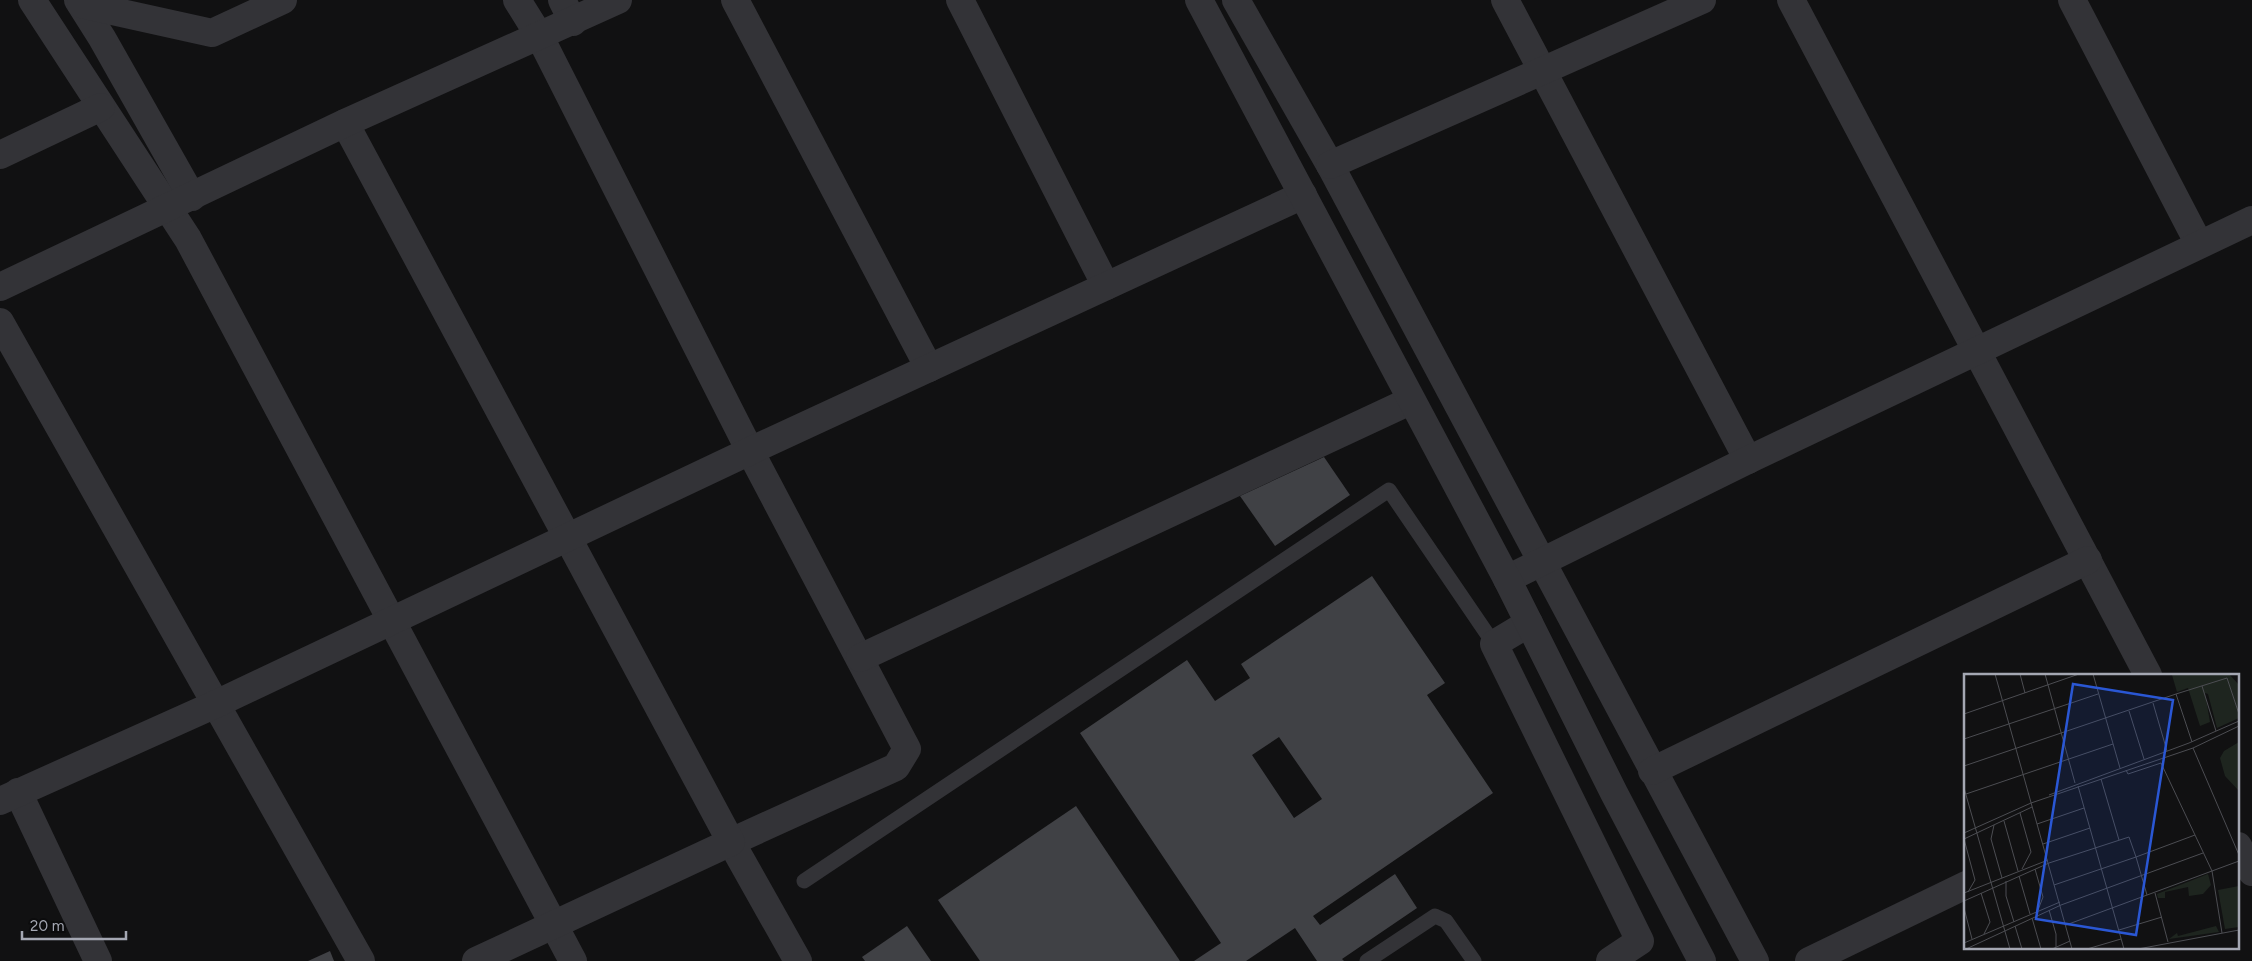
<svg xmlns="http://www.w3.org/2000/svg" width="2252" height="961" font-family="Figtree,sans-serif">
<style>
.building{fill:#404145;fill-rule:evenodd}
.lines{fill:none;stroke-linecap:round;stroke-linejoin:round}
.service{stroke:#333337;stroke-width:15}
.minor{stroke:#333337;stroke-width:28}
.tertiary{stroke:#333337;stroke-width:28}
.inset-road{fill:none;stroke:#4c4d52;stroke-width:1}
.view{fill:#2a57d4;fill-opacity:0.15;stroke:#2a57d4;stroke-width:2.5}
.inset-edge{fill:none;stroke:#a4a7b2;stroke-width:2.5}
</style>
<rect width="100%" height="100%" fill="#111112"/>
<g class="building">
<path d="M 1324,457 L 1350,495 L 1275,546 L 1240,496 Z"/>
<path d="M 1372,576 L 1445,683 L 1427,695 L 1493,793 L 1313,916 L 1320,925 L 1395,874 L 1417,908 L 1342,959 L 1344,961 L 1317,961 L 1295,928 L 1246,961 L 1194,961 L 1221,943 L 1080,733 L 1187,660 L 1215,701 L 1250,678 L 1241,664 ZM 1279,737 L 1322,799 L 1294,818 L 1252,755 Z"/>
<path d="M 1076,806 L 1180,961 L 980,961 L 938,900 Z"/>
<path d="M 907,926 L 931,961 L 865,961 L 862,957 Z"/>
<path d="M 330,951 L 334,961 L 308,961 Z"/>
</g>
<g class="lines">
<g class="service">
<path d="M 804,881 L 1389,490 L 1494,644"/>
<path d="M 1367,961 L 1435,916 L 1446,921 L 1474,961"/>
</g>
<g class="minor">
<path d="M 32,0 L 188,239 L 573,961"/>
<path d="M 78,0 L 102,38 L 192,197"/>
<path d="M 517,0 L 540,37 L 750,451 L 907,749 L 896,767 L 731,842 L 798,961"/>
<path d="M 562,0 L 573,22"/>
<path d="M 735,0 L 929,368"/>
<path d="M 960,0 L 1106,286"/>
<path d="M 1236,0 L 1330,165 L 1755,961"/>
<path d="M 1505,0 L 1748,460"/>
<path d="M 1791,0 L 2148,675"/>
<path d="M 2072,0 L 2199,244"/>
<path d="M 81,4 L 212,33 L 283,0"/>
<path d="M 345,123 L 731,842 L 476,961"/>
<path d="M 0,155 L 101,107"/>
<path d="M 1330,165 L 1702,0"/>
<path d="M 0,322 L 361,961"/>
<path d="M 1507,579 L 1748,460 L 2252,220"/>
<path d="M 1529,623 L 1494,644 L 1640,941 L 1610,961"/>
<path d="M 860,658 L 1410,401"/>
<path d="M 1652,771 L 2088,560"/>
<path d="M 18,792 L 98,961"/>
<path d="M 0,801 L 216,704 L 750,451 L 1303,195"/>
<path d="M 2238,846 L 2252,872"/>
<path d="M 1809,961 L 1966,885"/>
</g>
<g class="tertiary">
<path d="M 1199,0 L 1507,579 L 1614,793 L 1702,961"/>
<path d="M 0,287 L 345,123 L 618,0"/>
</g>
</g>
<g transform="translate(1964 674)">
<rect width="275" height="275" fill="#111112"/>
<path d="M 265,0 L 275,11 L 275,44 L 253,54 L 244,20 L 241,19 L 246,48 L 236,52 L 224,14 L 213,18 L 208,1 ZM 244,200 L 247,211 L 239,220 L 225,222 L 224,213 L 201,218 L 201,224 L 194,224 L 193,220 ZM 252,252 L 255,258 L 205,265 L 213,259 L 214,262 Z" fill="#1e251f"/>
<path d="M 275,68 L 275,117 L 261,102 L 256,84 L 260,77 ZM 275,212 L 275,253 L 261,255 L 254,216 Z" fill="#1e251f"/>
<path class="inset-road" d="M 31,0 L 108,275M 56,0 L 61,19M 81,0 L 111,109M 129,0 L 156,94M 238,12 L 252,57M 212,20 L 263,4 L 275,40M 189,29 L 203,77M 165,37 L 180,85M 0,40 L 115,0M 0,65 L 134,20M 229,74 L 275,181M 0,92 L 212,20 L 228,68M 162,96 L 164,100 L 197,89 L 248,197 L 258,259M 137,105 L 155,166M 114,112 L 160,275M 0,114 L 46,275M 2,120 L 149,70M 85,121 L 225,69 L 275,47M 56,139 L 67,178 L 58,195M 40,147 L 54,197M 73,150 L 120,134M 30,151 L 27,165 L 38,204M 0,159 L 67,129 L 229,74 L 275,52M 0,165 L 68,133M 0,165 L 11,206 L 4,218M 79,170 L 126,154M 71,195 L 79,223 L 74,236M 55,202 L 66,240M 42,207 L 42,222 L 50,248M 90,211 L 172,183 L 183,221M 0,219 L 84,186M 17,219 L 26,248 L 20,260M 191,219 L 204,268M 0,227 L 85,189 L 165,163 L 172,183 L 231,161M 0,234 L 8,265M 85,236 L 92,260 L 92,273M 68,244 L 77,275M 102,251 L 275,187M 51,252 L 58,275M 155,256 L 198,243M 0,269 L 96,228M 2,275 L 97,231 L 239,179M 88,275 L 106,267M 123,275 L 157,265M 174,275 L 275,256"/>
<path class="view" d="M 109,10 L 209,26 L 172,261 L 72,245 Z"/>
<rect width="275" height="275" class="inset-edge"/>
</g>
<path d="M22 931v8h104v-8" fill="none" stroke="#a4a7b2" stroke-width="2.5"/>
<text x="30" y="931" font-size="15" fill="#a4a7b2" stroke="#0c0c0d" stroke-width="4" paint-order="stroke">20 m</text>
</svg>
